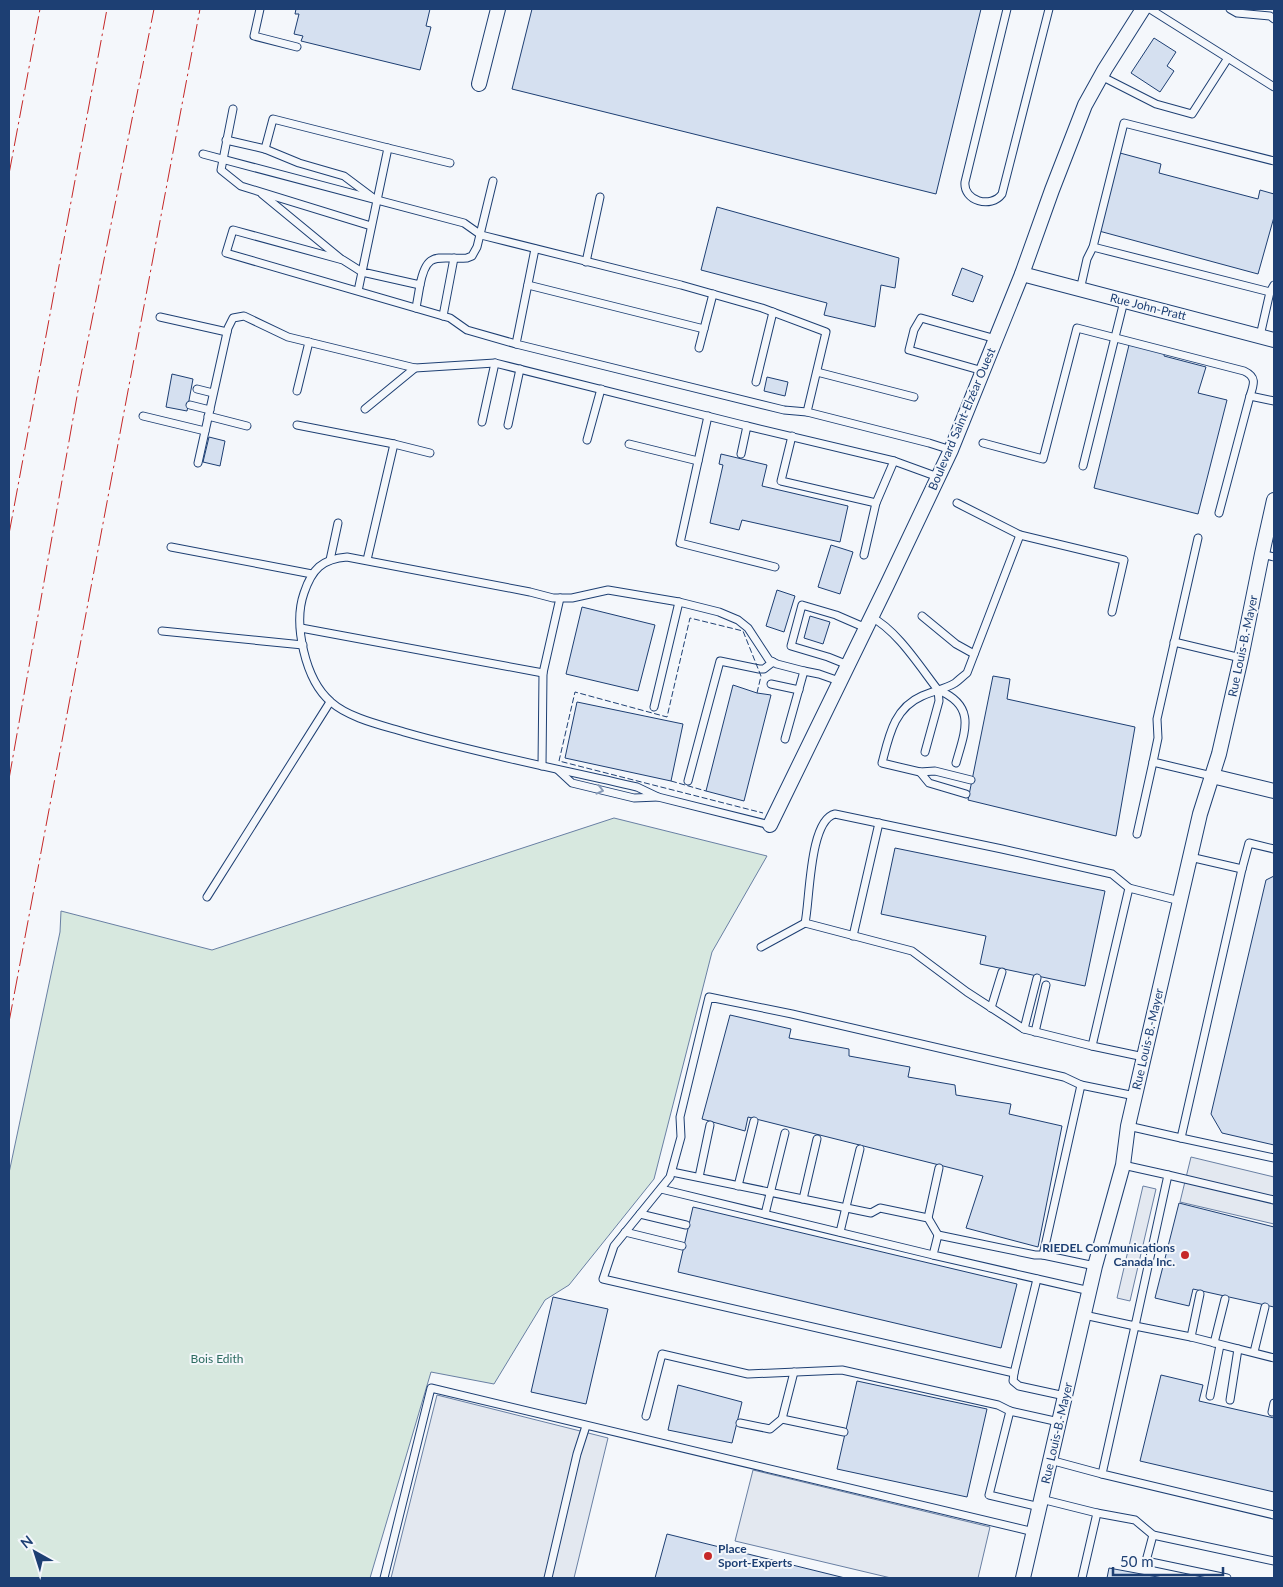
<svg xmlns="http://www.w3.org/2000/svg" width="1283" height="1587" font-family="Lato,sans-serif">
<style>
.green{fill:#d7e8df;stroke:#687fa3}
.parking{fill:#e3e8f0;stroke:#687fa3}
.building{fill:#d5e0f0;stroke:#1d3f73}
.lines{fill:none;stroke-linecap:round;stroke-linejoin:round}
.service-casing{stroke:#1d3f73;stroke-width:9}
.minor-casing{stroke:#1d3f73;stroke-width:16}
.service{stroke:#f4f7fb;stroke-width:7}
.minor{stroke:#f4f7fb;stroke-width:14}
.fence{stroke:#1d3f73;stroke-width:1;stroke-dasharray:6 2.5;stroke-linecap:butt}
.power{stroke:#c62828;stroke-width:1;stroke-dasharray:18 4 2.5 4;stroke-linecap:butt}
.oneway{stroke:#889bb7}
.poi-dot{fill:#c62828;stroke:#f4f7fb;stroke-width:2}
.labels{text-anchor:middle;stroke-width:4;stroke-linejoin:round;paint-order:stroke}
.street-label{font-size:12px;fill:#1d3f73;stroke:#f4f7fb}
.poi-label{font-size:12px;font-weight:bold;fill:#1d3f73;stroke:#f4f7fb;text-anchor:end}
.park-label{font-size:12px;fill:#2c6c60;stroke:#f4f7fb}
</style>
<rect width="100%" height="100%" fill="#f4f7fb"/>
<path class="green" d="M 614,818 L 767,856 L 712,952 L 654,1179 L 569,1285 L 545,1300 L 494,1384 L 431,1372 L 370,1578 L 9,1578 L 9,1173 L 60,932 L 61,911 L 212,950 Z"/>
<g class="parking">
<path d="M 1191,1157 L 1274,1177 L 1274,1224 L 1180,1202 Z"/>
<path d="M 1143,1186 L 1156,1189 L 1130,1301 L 1117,1298 Z"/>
<path d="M 437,1395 L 608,1438 L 574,1578 L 391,1578 Z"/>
<path d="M 753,1470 L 990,1527 L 978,1578 L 891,1578 L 735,1541 Z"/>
</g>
<g class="building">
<path d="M 296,9 L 430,9 L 426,26 L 431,27 L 420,70 L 301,41 L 303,36 L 294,34 L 299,14 L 295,14 Z"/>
<path d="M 532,9 L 981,9 L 936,194 L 512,89 Z"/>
<path d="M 1154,38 L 1176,52 L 1167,66 L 1174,71 L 1160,92 L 1131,73 Z"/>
<path d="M 1120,153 L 1161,164 L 1159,173 L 1258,199 L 1260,190 L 1274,194 L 1274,217 L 1258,274 L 1099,231 Z"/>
<path d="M 717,207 L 899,258 L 895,288 L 881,285 L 875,327 L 824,315 L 827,303 L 701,270 Z"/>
<path d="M 962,268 L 983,276 L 973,302 L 952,295 Z"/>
<path d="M 1129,345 L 1165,352 L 1164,356 L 1206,367 L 1198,393 L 1227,400 L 1198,514 L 1094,488 Z"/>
<path d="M 172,374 L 193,379 L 187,411 L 166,407 Z"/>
<path d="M 767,377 L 788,382 L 785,396 L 764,391 Z"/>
<path d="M 209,437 L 225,441 L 220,466 L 203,462 Z"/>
<path d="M 721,454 L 767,465 L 762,486 L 848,506 L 840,542 L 742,520 L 739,530 L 710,523 L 723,465 L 719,464 Z"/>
<path d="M 831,545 L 853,552 L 840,594 L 818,587 Z"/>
<path d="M 777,590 L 795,596 L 784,632 L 766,626 Z"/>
<path d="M 582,607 L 655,625 L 638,691 L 566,674 Z"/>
<path d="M 810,616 L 830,622 L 823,644 L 804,638 Z"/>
<path d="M 993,676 L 1010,679 L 1007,699 L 1135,727 L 1116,836 L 968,800 Z"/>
<path d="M 733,685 L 757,693 L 771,695 L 744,801 L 706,791 Z"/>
<path d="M 577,702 L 683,724 L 671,781 L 565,758 Z"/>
<path d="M 895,848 L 1105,891 L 1085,986 L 980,964 L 986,936 L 881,914 Z"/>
<path d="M 1274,876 L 1274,1145 L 1222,1133 L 1211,1114 L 1266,880 Z"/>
<path d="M 730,1015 L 791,1029 L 789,1038 L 849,1049 L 849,1056 L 910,1067 L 908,1077 L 955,1085 L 956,1095 L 1011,1104 L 1009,1114 L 1062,1126 L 1038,1247 L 966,1228 L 983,1176 L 748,1117 L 745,1131 L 702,1119 Z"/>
<path d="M 1179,1203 L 1274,1227 L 1274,1307 L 1193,1289 L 1189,1306 L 1155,1298 Z"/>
<path d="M 693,1207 L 1017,1284 L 1001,1348 L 678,1272 Z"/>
<path d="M 553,1297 L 608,1309 L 586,1404 L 531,1392 Z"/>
<path d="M 1161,1375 L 1203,1385 L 1199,1401 L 1274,1418 L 1274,1492 L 1140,1461 Z"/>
<path d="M 857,1381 L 987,1409 L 967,1497 L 837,1469 Z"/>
<path d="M 678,1385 L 742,1402 L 732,1443 L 668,1430 Z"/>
<path d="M 667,1534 L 845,1578 L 655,1578 Z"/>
<path d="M 1109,1568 L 1163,1578 L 1107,1578 Z"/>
</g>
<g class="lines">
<defs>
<g id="service">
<path d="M 260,9 L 254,36 L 297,47"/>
<path d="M 1007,9 L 965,182 C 963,201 991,209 1002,194 L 1049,9"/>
<path d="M 1150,9 L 1274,87"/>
<path d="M 1230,9 L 1237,13 L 1270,16 L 1274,19"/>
<path d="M 1101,76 L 1156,104 L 1192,114 L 1228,58"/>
<path d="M 233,109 L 221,170 L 241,186 L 371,226"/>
<path d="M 226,140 L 265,149 L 273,119 L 388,148 L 362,272 L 420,285 C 427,249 438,260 467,258 L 472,256 L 477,247 L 493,181"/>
<path d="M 388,148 L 450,163"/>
<path d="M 265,149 L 299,163 L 344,176 L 372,197"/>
<path d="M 203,154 L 464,223 L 481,235 L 681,285 L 762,308 L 826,332 L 807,412 L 929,443 L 951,450"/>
<path d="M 262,194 L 341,259"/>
<path d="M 1093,247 L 1270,292 L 1260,336"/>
<path d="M 535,249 L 516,344 L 784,410 L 807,412"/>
<path d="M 586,262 L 600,197"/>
<path d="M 528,285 L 704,329"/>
<path d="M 1080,290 L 1087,259 L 1093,247 L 1124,123 L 1274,161"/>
<path d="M 358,291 L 362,272 L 343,260 L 233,230 L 226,253 L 443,316 L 450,318 L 467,330 L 516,344"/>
<path d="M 1270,292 L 1274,285"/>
<path d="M 416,308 L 420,285"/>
<path d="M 443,316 L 454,258"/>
<path d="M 160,317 L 227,332"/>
<path d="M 699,348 L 713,294"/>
<path d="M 983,371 L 909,350 L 914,330 L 921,318 L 996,339"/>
<path d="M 817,372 L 914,397"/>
<path d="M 756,382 L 773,312"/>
<path d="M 197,389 L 213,393"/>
<path d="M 297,391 L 309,342"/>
<path d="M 190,405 L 210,410"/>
<path d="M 365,409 L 415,368"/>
<path d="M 143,416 L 205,431"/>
<path d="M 208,416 L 247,426"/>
<path d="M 708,416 L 680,543 L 775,567"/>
<path d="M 482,422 L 495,363"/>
<path d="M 297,425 L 394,444 L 430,453"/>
<path d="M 508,425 L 520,369"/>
<path d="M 792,436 L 781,481 L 876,503"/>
<path d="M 587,440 L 601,389"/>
<path d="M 983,443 L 1043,459 L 1077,328 L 1244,371 C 1257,377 1254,384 1250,396"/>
<path d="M 629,444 L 698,461"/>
<path d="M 741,454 L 747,426 L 894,461"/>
<path d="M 198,463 L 228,328 L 233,318 L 244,316 L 288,337 L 415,368 L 495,363 L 747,426"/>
<path d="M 1083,466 L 1124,301"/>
<path d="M 957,503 L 1020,535 L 1124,560 L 1112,612"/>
<path d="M 1219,513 L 1250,396 L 1274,401"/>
<path d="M 1198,538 L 1157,719 L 1158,738 L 1153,762 L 1212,776"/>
<path d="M 171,547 L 312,574"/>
<path d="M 1262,554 L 1274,557"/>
<path d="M 864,555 L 876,503 L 894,461 L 938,477"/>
<path d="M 330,560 L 338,523"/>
<path d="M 367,560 L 394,444"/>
<path d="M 679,602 L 608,590 L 572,598 L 553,598 L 530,592 L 347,557 C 322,559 312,569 304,593 C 293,624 305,680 331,702 C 349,718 381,725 404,732 C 481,754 559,769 637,787 L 658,797 L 770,825"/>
<path d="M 922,616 L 956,644 L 974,654"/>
<path d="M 871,617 C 897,630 920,667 938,690 L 939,701 L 925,752"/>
<path d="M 301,628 L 543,673"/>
<path d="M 162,631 L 303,645"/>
<path d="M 1174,642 L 1241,658"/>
<path d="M 848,665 L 828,657 L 791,646 L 802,605 L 836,615 L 866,628"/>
<path d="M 771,684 L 799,690"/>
<path d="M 938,690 C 977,706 965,731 956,763"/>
<path d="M 654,707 L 679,602 L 719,612 L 738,620 L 748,628 L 769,660 L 777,664 L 804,671"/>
<path d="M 785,739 L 804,671 L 819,674 L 839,681"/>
<path d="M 542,766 L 543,673 L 560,598"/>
<path d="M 558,770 L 572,783 L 634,798 L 658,797"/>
<path d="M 920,772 L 929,783 L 966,794"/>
<path d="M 971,780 L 935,771 L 920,772 L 882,763 C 889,736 894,708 922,696 C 933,691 945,689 955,683 C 959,680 963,676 967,673 L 1020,535"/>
<path d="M 688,781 L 720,661 L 759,669 L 764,669 L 773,662"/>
<path d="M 1137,834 L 1153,762"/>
<path d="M 1242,869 L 1249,843 L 1274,849"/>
<path d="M 207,897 L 330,702"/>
<path d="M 853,936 L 879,823"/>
<path d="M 761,947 L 805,923"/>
<path d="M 991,1008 L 1002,972"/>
<path d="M 1024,1029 L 1037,978"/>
<path d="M 1035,1032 L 1046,985"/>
<path d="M 1092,1046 L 1024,1029 L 967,992 L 912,951 L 805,923 C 810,901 809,820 835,814 L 1002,849 L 1112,874 L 1129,888"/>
<path d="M 1144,1057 L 1092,1046 L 1129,888 L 1180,901"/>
<path d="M 1128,1126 L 1181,1138 L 1242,869 L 1190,857"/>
<path d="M 1181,1138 L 1274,1158"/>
<path d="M 672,1172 L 871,1213 L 880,1208 L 928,1218 L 938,1235"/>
<path d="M 1168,1175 L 1274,1200"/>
<path d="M 699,1177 L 710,1125"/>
<path d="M 738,1186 L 754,1121"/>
<path d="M 661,1189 L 933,1255"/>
<path d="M 803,1199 L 817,1139"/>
<path d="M 640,1214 L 686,1225"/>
<path d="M 765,1214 L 785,1133"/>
<path d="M 928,1218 L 939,1168"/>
<path d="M 625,1232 L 682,1246"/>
<path d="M 840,1232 L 860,1149"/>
<path d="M 1043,1255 L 1035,1255 L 938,1235 L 933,1255 L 1090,1291"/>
<path d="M 1095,1266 L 1043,1255 L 1081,1085 L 1135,1096"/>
<path d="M 1037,1279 L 1014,1373 L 1013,1381 L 1019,1386 L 1065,1396"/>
<path d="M 1084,1315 L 1135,1326 L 1168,1175 L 1123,1165"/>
<path d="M 1191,1337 L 1200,1294"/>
<path d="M 1214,1343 L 1225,1299"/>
<path d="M 1254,1352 L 1265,1307"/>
<path d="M 1274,1358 L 1191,1337 L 1135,1326 L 1102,1474 L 1274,1515"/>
<path d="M 794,1372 L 782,1419 L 844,1432"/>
<path d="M 1014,1373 L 603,1279 L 614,1246 L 670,1177 L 681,1137 L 680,1117 L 709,997 L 792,1014 L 1064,1077 L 1081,1085"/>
<path d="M 1210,1396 L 1220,1345"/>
<path d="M 1230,1400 L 1238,1349"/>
<path d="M 1272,1412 L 1274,1403"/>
<path d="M 646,1416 L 662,1354 L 748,1374 L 842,1370 L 998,1405 L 1010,1411"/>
<path d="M 740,1423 L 770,1429 L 782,1419"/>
<path d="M 1050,1460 L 1102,1474"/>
<path d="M 1041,1499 L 1097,1513 L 1082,1578"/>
<path d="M 1040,1507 L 989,1495 L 1010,1411 L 1059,1422"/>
<path d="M 1097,1513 L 1135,1520 L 1153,1535 L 1274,1561"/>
<path d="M 1153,1535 L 1146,1561 L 1227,1578"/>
<path d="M 384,1578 L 431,1388 L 1034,1532"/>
<path d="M 548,1578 L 577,1454 L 586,1426"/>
</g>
<g id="minor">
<path d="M 479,84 L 498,9"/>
<path d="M 1022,274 L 1274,340"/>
<path d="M 1212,776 L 1274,791"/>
<path d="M 770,825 L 887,585 L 951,450 L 1022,274 L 1052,190 L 1085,105 L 1105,69 L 1143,9"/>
<path d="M 1023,1578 L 1095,1266 L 1123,1165 L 1128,1126 L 1200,814 L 1219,754 L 1241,658 L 1262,554 L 1274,500"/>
</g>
</defs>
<use href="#service" class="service-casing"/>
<use href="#minor" class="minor-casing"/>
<use href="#service" class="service"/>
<use href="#minor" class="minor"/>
<g class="fence">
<path d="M 757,693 L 761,676 L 743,631 L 690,618 L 667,717 L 575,692 L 559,761 L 763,813"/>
<path d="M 671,781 L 706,791"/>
</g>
<g class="power">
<path d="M 9,174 L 40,9"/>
<path d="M 9,534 L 107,9"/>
<path d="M 9,779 L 79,385 L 154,9"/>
<path d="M 9,1022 L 200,9"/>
</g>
</g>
<defs><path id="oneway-chevron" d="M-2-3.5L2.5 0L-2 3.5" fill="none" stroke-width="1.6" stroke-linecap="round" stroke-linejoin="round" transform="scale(1.25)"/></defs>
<use class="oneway" href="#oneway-chevron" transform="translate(600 790) rotate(14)"/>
<g class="poi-dot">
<circle cx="1185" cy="1255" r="5"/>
<circle cx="708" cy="1556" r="5"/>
</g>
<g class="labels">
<g class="street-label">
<text transform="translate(1148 307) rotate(14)" y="4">Rue John-Pratt</text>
<text transform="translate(962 419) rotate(-67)" y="4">Boulevard Saint-Elzéar Ouest</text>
<text transform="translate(1243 646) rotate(-78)" y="4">Rue Louis-B.-Mayer</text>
<text transform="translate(1148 1039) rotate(-77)" y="4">Rue Louis-B.-Mayer</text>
<text transform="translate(1057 1433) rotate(-77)" y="4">Rue Louis-B.-Mayer</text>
</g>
<g class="poi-label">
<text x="1175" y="1252">RIEDEL Communications<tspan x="1175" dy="14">Canada Inc.</tspan></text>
<text x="718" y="1553" text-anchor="start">Place<tspan x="718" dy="14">Sport-Experts</tspan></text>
</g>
<g class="park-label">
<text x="217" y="1363">Bois Edith</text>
</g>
</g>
<rect width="1283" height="1587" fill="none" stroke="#1d3f73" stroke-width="20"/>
<g transform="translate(35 1552) rotate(321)" stroke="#f4f7fb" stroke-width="4" paint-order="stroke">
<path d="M0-4L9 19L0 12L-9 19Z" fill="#1d3f73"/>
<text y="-8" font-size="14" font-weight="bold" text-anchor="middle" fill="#1d3f73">N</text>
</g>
<path d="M1113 1567v8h110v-8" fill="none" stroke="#1d3f73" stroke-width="2.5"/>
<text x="1120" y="1567" font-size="15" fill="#1d3f73" stroke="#f4f7fb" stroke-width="4" paint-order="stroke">50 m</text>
</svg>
